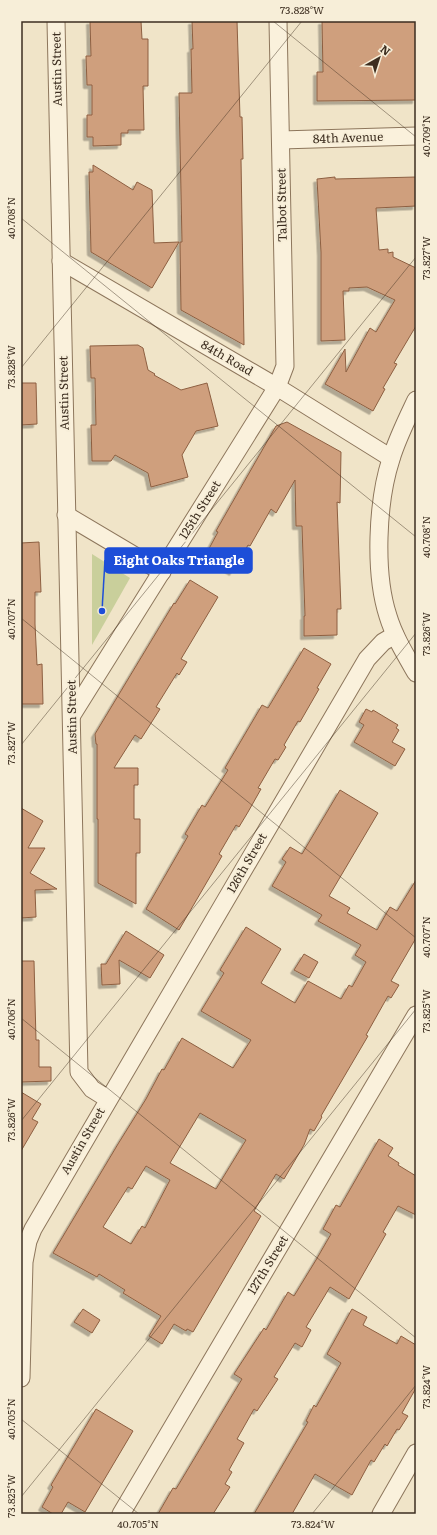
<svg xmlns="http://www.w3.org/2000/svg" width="437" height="1535" font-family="Literata,serif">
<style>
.green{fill:#c9cf9b}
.building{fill:#cf9f7d;stroke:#8d5f41;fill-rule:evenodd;filter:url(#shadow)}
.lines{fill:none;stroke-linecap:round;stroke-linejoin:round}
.street-casing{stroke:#8d765c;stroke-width:19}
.street{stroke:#faf1dc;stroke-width:17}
.ticks{fill:none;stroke:#3d2e20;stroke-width:1;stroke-opacity:0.45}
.labels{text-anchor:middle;stroke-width:4;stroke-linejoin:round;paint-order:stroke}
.street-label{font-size:12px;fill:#3d2e20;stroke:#f7eed8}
.leader{fill:none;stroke:#1d4ed8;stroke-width:1.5}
.callout-dot{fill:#1d4ed8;stroke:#f7eed8;stroke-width:1.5}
.callout{fill:#1d4ed8;stroke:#1d4ed8;stroke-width:1.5}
.callout-label{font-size:13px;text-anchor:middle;font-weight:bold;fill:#fff}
.neatline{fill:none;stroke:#3d2e20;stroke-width:1.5}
.ticks-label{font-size:10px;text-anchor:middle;fill:#3d2e20}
</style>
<defs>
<filter id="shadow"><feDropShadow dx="-3.5" dy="3.5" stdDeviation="0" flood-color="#0004"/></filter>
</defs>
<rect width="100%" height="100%" fill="#f0e4c8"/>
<path class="green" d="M 92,554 L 130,578 L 92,645 Z"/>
<g class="building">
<path d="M 90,21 L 141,21 L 142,39 L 148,39 L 148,86 L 143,86 L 144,130 L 128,130 L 128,133 L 121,133 L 121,145 L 93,146 L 93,137 L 87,137 L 87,115 L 92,115 L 92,85 L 87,85 L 86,56 L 91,56 Z"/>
<path d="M 192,21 L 237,21 L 240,117 L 242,117 L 243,159 L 241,159 L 244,345 L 181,310 L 180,242 L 182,242 L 179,93 L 192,93 L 191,49 L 193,49 Z"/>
<path d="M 322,21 L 416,21 L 416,100 L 317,101 L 317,72 L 323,72 Z"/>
<path d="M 93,165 L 133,190 L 137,182 L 152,190 L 154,243 L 179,242 L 152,288 L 91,252 L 89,172 L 93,172 Z"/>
<path d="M 335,177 L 335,179 L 416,177 L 416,206 L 376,208 L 379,250 L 388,249 L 388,253 L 393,252 L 393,257 L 416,268 L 416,326 L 394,363 L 397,364 L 383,388 L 385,389 L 373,411 L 325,384 L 345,349 L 346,372 L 370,328 L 376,332 L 395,300 L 367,287 L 349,288 L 349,291 L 343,291 L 345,340 L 321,341 L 321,252 L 317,179 Z"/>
<path d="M 138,345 L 143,348 L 148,370 L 155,374 L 154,375 L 181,390 L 207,383 L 218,426 L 196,431 L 182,455 L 188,477 L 151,487 L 148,473 L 115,455 L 111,461 L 92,461 L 91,425 L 96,425 L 95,378 L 91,378 L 90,346 Z"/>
<path d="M 21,383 L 36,383 L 37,424 L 21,425 Z"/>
<path d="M 287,422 L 341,452 L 340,503 L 337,502 L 341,609 L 337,609 L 337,635 L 304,636 L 304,616 L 305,616 L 302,526 L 296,526 L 295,480 L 276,513 L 271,509 L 250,546 L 248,545 L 233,572 L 205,556 L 218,532 L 216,531 L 276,426 Z"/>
<path d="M 39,542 L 41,592 L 35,592 L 35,624 L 37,665 L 42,664 L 43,704 L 21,704 L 21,543 Z"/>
<path d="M 190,580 L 218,597 L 181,659 L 187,662 L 179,675 L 177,673 L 156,707 L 160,709 L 141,739 L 135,735 L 114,768 L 138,768 L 138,785 L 134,785 L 134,819 L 140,819 L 140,853 L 136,853 L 136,904 L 98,883 L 98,819 L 97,819 L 97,744 L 96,744 L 95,734 L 174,603 L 175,604 Z"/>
<path d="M 304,648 L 331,664 L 317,688 L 319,689 L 300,722 L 298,721 L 284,745 L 286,747 L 278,760 L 275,759 L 258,788 L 261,789 L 248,812 L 239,827 L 236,825 L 219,854 L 222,856 L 179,930 L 146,909 L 188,836 L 185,834 L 202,805 L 205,807 L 228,770 L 225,768 L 258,712 L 262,705 L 268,708 Z"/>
<path d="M 366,709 L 372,712 L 373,710 L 398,725 L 396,728 L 399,730 L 392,742 L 405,749 L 395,766 L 354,742 L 364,725 L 359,722 Z"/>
<path d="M 340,790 L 378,813 L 329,896 L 350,908 L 347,913 L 377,930 L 390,907 L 397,911 L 416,880 L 416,938 L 391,981 L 399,985 L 391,998 L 388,996 L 366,1035 L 368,1036 L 321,1116 L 322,1117 L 314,1131 L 310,1129 L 304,1145 L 284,1179 L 276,1174 L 254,1211 L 261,1216 L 193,1332 L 187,1329 L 186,1331 L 174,1324 L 162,1344 L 149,1336 L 161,1316 L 123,1293 L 125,1290 L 99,1274 L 97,1277 L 53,1253 L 118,1144 L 146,1099 L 162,1069 L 164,1070 L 182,1038 L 233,1068 L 251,1040 L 201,1011 L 224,973 L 220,970 L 246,927 L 281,949 L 261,983 L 295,1003 L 308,981 L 341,999 L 349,985 L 352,987 L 366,962 L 355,955 L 361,945 L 318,921 L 322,915 L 272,886 L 286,862 L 282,859 L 290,847 L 302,854 ZM 200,1113 L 246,1140 L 216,1189 L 170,1163 ZM 146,1166 L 170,1180 L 145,1228 L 142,1226 L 131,1244 L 103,1227 L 128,1187 L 132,1189 Z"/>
<path d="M 21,808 L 43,821 L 28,848 L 45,848 L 30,873 L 57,889 L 35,890 L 36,917 L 21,918 Z"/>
<path d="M 126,931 L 164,955 L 150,978 L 119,960 L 120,984 L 102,985 L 101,964 L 106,964 Z"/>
<path d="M 304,954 L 318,962 L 309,978 L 294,970 Z"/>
<path d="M 21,961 L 34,961 L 36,1040 L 39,1040 L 39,1067 L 51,1067 L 51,1081 L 21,1082 Z"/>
<path d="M 21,1092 L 41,1104 L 32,1119 L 38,1122 L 21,1151 Z"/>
<path d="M 379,1139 L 393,1148 L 388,1156 L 399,1163 L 398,1165 L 416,1176 L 416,1215 L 398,1206 L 383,1232 L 386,1234 L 349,1299 L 330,1287 L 306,1327 L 311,1330 L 302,1347 L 295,1343 L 274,1377 L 278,1379 L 257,1411 L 254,1409 L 237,1439 L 244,1443 L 229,1470 L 232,1472 L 225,1484 L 230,1487 L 213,1514 L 158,1514 L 173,1488 L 176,1489 L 242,1379 L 234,1374 L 264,1328 L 266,1330 L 288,1292 L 294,1296 L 316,1260 L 331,1234 L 323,1229 L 336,1205 L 340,1207 Z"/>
<path d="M 83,1309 L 100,1320 L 92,1333 L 74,1322 Z"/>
<path d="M 352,1309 L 367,1317 L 363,1325 L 397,1344 L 401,1336 L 416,1345 L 416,1388 L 402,1413 L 408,1416 L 399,1430 L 397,1429 L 387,1446 L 385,1444 L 374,1462 L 371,1460 L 352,1495 L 315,1474 L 292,1514 L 254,1514 L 308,1422 L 306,1421 L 314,1405 L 316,1407 L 341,1363 L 327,1354 Z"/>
<path d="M 96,1409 L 133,1431 L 85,1512 L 68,1502 L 61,1514 L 53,1514 L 42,1507 L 53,1487 L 51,1485 Z"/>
</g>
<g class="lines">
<defs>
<g id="street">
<path d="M 56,21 L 79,1072 L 92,1089 L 108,1099"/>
<path d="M 281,140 L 416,136"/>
<path d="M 61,261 L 277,387 L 391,458"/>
<path d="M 416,400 C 407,419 397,439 391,459 C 377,502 374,573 388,616 C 394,636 405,654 416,673"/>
<path d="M 66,515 L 162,572"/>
<path d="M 72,715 L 277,387 L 285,366 L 278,21"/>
<path d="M 21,1378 L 24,1262 L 28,1241 L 33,1229 L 367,659 L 383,642 L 395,635"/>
<path d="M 121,1514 L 416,1015"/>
<path d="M 381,1514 L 416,1453"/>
</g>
</defs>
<use href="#street" class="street-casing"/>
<use href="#street" class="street"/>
</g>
<path class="ticks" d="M 273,21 L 416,137M 21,218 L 416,537M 21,368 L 302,21M 21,618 L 416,938M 21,745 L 416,257M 21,1018 L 416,1338M 21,1121 L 416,633M 21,1419 L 139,1514M 21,1497 L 416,1009M 312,1514 L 416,1385"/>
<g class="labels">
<g class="street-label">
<text transform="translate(57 69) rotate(-91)" y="4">Austin Street</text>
<text transform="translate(348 138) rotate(-2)" y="4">84th Avenue</text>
<text transform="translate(282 205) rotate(-91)" y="4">Talbot Street</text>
<text transform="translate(227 358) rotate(30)" y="4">84th Road</text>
<text transform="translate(64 393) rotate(-91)" y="4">Austin Street</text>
<text transform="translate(200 510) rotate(-58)" y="4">125th Street</text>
<text transform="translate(72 717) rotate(-91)" y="4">Austin Street</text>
<text transform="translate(247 863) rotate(-60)" y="4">126th Street</text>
<text transform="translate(83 1141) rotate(-60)" y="4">Austin Street</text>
<text transform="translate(268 1265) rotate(-59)" y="4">127th Street</text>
</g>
</g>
<path class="leader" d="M102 611L105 560"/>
<circle class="callout-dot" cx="102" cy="611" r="4"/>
<rect class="callout" x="105" y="548" width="147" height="25" rx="4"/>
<g class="callout-label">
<text x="179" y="565">Eight Oaks Triangle</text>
</g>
<rect width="437" height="1535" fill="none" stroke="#f7eed8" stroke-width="44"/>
<g transform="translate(379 58) rotate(39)" stroke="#f7eed8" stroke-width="3" paint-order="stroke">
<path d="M0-3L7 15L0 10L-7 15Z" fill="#3d2e20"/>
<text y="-6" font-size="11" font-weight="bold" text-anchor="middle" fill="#3d2e20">N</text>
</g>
<rect x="22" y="22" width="393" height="1491" class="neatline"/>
<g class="ticks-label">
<text x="302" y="14">73.828°W</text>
<text transform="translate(426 136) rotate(-90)" y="4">40.709°N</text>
<text transform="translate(11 218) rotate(-90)" y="4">40.708°N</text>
<text transform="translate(426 258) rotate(-90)" y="4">73.827°W</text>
<text transform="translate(11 367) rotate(-90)" y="4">73.828°W</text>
<text transform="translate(426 537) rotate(-90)" y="4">40.708°N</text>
<text transform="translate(11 619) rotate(-90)" y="4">40.707°N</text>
<text transform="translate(426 634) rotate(-90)" y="4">73.826°W</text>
<text transform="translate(11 743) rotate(-90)" y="4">73.827°W</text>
<text transform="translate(426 937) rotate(-90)" y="4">40.707°N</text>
<text transform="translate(426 1011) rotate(-90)" y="4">73.825°W</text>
<text transform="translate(11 1019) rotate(-90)" y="4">40.706°N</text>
<text transform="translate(11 1120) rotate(-90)" y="4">73.826°W</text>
<text transform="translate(426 1387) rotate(-90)" y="4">73.824°W</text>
<text transform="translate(11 1419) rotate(-90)" y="4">40.705°N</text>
<text transform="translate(11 1496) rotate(-90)" y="4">73.825°W</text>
<text x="138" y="1528">40.705°N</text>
<text x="313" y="1528">73.824°W</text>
</g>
</svg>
